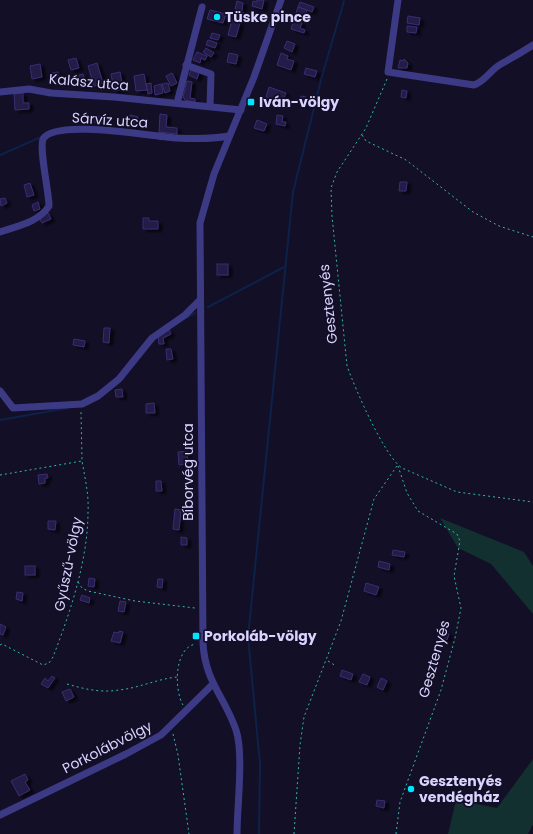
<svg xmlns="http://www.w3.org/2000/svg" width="533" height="834" font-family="Poppins,sans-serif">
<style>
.green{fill:#12302f}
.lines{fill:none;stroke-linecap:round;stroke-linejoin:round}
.stream{stroke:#0c2248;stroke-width:2}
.building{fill:#241b47;stroke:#3b2d73;filter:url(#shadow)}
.path{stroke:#2fb8b0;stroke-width:1;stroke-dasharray:2 3;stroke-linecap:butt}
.minor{stroke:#3d3a85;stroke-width:7}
.poi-dot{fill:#00e5ff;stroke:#130f26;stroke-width:1.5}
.labels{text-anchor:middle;stroke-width:3.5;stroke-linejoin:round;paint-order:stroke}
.poi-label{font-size:14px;font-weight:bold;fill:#d9d4ff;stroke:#130f26;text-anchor:start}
.street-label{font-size:14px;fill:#d9d4ff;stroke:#130f26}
</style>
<defs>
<filter id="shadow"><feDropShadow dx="4" dy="2.5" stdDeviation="1" flood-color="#0009"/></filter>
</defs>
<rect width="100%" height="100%" fill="#130f26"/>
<g class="green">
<path d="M 440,518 L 524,552 L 533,566 L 533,614 L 491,564 L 458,548 Z"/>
<path d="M 533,759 L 533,824 L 528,834 L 448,834 L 456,800 L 497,808 Z"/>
</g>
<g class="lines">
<g class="stream">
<path d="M 0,155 L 39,138"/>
<path d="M 208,307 L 286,266"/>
<path d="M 184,319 L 195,313"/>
<path d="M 0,420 L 68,408"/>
<path d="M 259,834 L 260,764 L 248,637 L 293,192 L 322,76 L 344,1"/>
</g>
</g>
<g class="building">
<path d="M 257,0 L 264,0 L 262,9 L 252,6 L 253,1 L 257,2 Z"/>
<path d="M 237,1 L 243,3 L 242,11 L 235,9 Z"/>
<path d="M 300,2 L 314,7 L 312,12 L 298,7 Z"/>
<path d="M 298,7 L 307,10 L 305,16 L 296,13 Z"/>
<path d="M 210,10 L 226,14 L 223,23 L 207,19 Z"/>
<path d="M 236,10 L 244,13 L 241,21 L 233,18 Z"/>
<path d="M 408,16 L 420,18 L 419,25 L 407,23 Z"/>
<path d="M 232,20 L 240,23 L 236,37 L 228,35 Z"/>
<path d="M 294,20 L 302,23 L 300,28 L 305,30 L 304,33 L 291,29 Z"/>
<path d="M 407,26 L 417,27 L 416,33 L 407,32 Z"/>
<path d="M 212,33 L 220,35 L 218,40 L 210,38 Z"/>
<path d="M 208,40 L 217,43 L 215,48 L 206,45 Z"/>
<path d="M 287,41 L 295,44 L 292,52 L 284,48 Z"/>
<path d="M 206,48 L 214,53 L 211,57 L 203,52 Z"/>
<path d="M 197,52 L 207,56 L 205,60 L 201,58 L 200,63 L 193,60 Z"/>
<path d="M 229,53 L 238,55 L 236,64 L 227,62 Z"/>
<path d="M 281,53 L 288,56 L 287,59 L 294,61 L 291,70 L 277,65 Z"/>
<path d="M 76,58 L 79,68 L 71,70 L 68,60 Z"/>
<path d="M 404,59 L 408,63 L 407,68 L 398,68 L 400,60 L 403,61 Z"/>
<path d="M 97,63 L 103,83 L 94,86 L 88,66 Z"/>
<path d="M 40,64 L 42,77 L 32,79 L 30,66 Z"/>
<path d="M 306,68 L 317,71 L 315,77 L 304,74 Z"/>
<path d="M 191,70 L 199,73 L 197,79 L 189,75 Z"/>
<path d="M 58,72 L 60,80 L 54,81 L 52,73 Z"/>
<path d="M 120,72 L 123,89 L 114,91 L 111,74 Z"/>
<path d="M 172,73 L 177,83 L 171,86 L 166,76 Z"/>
<path d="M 83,74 L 86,84 L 81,85 L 79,75 Z"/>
<path d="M 144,74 L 147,90 L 136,91 L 134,76 Z"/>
<path d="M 187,81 L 192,82 L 190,98 L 195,99 L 195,102 L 185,100 L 183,97 Z"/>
<path d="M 151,83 L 152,93 L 148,94 L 146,84 Z"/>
<path d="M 168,83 L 170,91 L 165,93 L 162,84 Z"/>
<path d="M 161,84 L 163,93 L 155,95 L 154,86 Z"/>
<path d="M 269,87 L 286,93 L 282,103 L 266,97 Z"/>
<path d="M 402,90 L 407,91 L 406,98 L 401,97 Z"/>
<path d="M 23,93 L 23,103 L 29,103 L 29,109 L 15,110 L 14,94 Z"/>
<path d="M 301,96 L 306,97 L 304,105 L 299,104 Z"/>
<path d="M 160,114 L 167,115 L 166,127 L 177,128 L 177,134 L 159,132 Z"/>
<path d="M 131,115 L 138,117 L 137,125 L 127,124 L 128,116 Z"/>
<path d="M 277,115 L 283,116 L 282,122 L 286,122 L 285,126 L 276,124 Z"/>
<path d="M 95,116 L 108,117 L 107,124 L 95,123 Z"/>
<path d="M 257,120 L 267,124 L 264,131 L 254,128 Z"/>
<path d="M 400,182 L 407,182 L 406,191 L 399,191 Z"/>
<path d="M 30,183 L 34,195 L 27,197 L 24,185 Z"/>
<path d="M 5,198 L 7,203 L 1,206 L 0,199 Z"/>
<path d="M 38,202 L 40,209 L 34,211 L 32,205 Z"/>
<path d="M 48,213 L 51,219 L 42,223 L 39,217 Z"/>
<path d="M 143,218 L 149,218 L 149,221 L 158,221 L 158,229 L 143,229 Z"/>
<rect x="217" y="264" width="11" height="11"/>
<path d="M 104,328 L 110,328 L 109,343 L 103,342 Z"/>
<path d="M 169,330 L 171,334 L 163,338 L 164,344 L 159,344 L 158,336 Z"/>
<path d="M 74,339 L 85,341 L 84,347 L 73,345 Z"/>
<path d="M 166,349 L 171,349 L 173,359 L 167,360 Z"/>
<path d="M 122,389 L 123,397 L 116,397 L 115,390 Z"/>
<path d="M 154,403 L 155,413 L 146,413 L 146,404 Z"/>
<path d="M 187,451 L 188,464 L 179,465 L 178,452 Z"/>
<path d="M 47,474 L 48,478 L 45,478 L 45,483 L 39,484 L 38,475 Z"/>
<path d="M 156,481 L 161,481 L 162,491 L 156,491 Z"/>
<path d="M 175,509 L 181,510 L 179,530 L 173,529 Z"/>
<path d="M 48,521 L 56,521 L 55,530 L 48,529 Z"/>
<path d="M 181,537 L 187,538 L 187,545 L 181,545 Z"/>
<path d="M 393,550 L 405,552 L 404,557 L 392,555 Z"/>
<path d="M 379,561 L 390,564 L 389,570 L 378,567 Z"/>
<rect x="25" y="566" width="10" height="9"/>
<path d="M 89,578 L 95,579 L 94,587 L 88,586 Z"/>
<path d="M 158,579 L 163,579 L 162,588 L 157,587 Z"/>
<path d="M 366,583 L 379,587 L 376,595 L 364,591 Z"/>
<path d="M 17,592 L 23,593 L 22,601 L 16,599 Z"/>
<path d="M 82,595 L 90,598 L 89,603 L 80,600 Z"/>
<path d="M 120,601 L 126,602 L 124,612 L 118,611 Z"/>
<path d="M 0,624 L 6,627 L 3,635 L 0,634 Z"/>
<path d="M 119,631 L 123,632 L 120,643 L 111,641 L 114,632 L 119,633 Z"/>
<path d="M 443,631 L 449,634 L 447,640 L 441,637 Z"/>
<path d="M 342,670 L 353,674 L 351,680 L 340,676 Z"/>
<path d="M 363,674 L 370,677 L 367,685 L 359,682 Z"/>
<path d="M 52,676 L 55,678 L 48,688 L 41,684 L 45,678 L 48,681 Z"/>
<path d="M 381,678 L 387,681 L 383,690 L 377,687 Z"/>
<path d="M 70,689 L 74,697 L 66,701 L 62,692 Z"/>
<path d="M 25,774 L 28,780 L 25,782 L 30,790 L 19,796 L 11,781 Z"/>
<path d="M 377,800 L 385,801 L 384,808 L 376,806 Z"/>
</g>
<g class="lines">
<g class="path">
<path d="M 387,79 L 366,128 L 337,172 L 331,188 L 332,216 L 347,366 C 355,388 384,456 402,468 L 457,492 L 533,502"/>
<path d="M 362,135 L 366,141 L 406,160 L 473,212 L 499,226 L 533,237"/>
<path d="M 0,475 L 82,461 L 81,411"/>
<path d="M 78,582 L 82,588 L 88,591 L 135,601 L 195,608"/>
<path d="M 0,645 L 2,644 L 43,665 L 49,663 L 53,657 C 70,613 88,560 88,512 C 89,495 85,478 82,461"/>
<path d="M 328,661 L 336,666"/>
<path d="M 67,684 C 84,689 101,693 119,690 C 139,688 157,679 177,677"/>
<path d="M 183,705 C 174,690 174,647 196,644"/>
<path d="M 173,734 L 178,755 L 189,834"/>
<path d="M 294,834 L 300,745 L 304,717 L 341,621 L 374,499 L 397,466"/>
<path d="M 396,834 L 400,802 L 441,690 L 455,638 L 461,608 L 454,576 L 460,541 L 457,534 L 418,511 L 407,493 L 398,466"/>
</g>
<g class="minor">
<path d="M 398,0 L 388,72 L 474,85 C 486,81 490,70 501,64 C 512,58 522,52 533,45"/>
<path d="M 186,65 L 211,74 L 210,106"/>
<path d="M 0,92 L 29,89 L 51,93 L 114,97 L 241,110"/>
<path d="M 177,103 L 202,7"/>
<path d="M 0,232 C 17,226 39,222 49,206 C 49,192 39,149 43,139 C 55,118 154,137 177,138 C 195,139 212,139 229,136"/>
<path d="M 0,391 L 13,408 L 82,404 L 98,396 L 119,379 L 152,338 L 185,315 L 199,301"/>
<path d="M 0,815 L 126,754 L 161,735 L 213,684"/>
<path d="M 237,834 C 237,807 244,754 236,730 C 225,697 205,682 203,643 L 200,223 L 214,174 L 254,77 L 281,0"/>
</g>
</g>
<g class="poi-dot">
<circle cx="217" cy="17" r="4"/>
<rect x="247" y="98" width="8" height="8" rx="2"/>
<rect x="192" y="632" width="8" height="8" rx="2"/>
<circle cx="411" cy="789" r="4"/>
</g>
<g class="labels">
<g class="poi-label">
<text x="225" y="22">Tüske pince</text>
<text x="259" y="107">Iván-völgy</text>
<text x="204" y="641">Porkoláb-völgy</text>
<text x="419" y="786">Gesztenyés<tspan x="419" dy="16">vendégház</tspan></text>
</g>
<g class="street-label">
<text transform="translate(89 82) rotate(5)" y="5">Kalász utca</text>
<text transform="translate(110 120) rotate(4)" y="5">Sárvíz utca</text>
<text transform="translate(328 304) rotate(-96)" y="5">Gesztenyés</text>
<text transform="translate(188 472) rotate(-90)" y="5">Bíborvég utca</text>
<text transform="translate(68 564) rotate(-79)" y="5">Gyűszű-völgy</text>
<text transform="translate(434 659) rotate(-74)" y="5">Gesztenyés</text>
<text transform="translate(107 747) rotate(-27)" y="5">Porkolábvölgy</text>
</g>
</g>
</svg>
